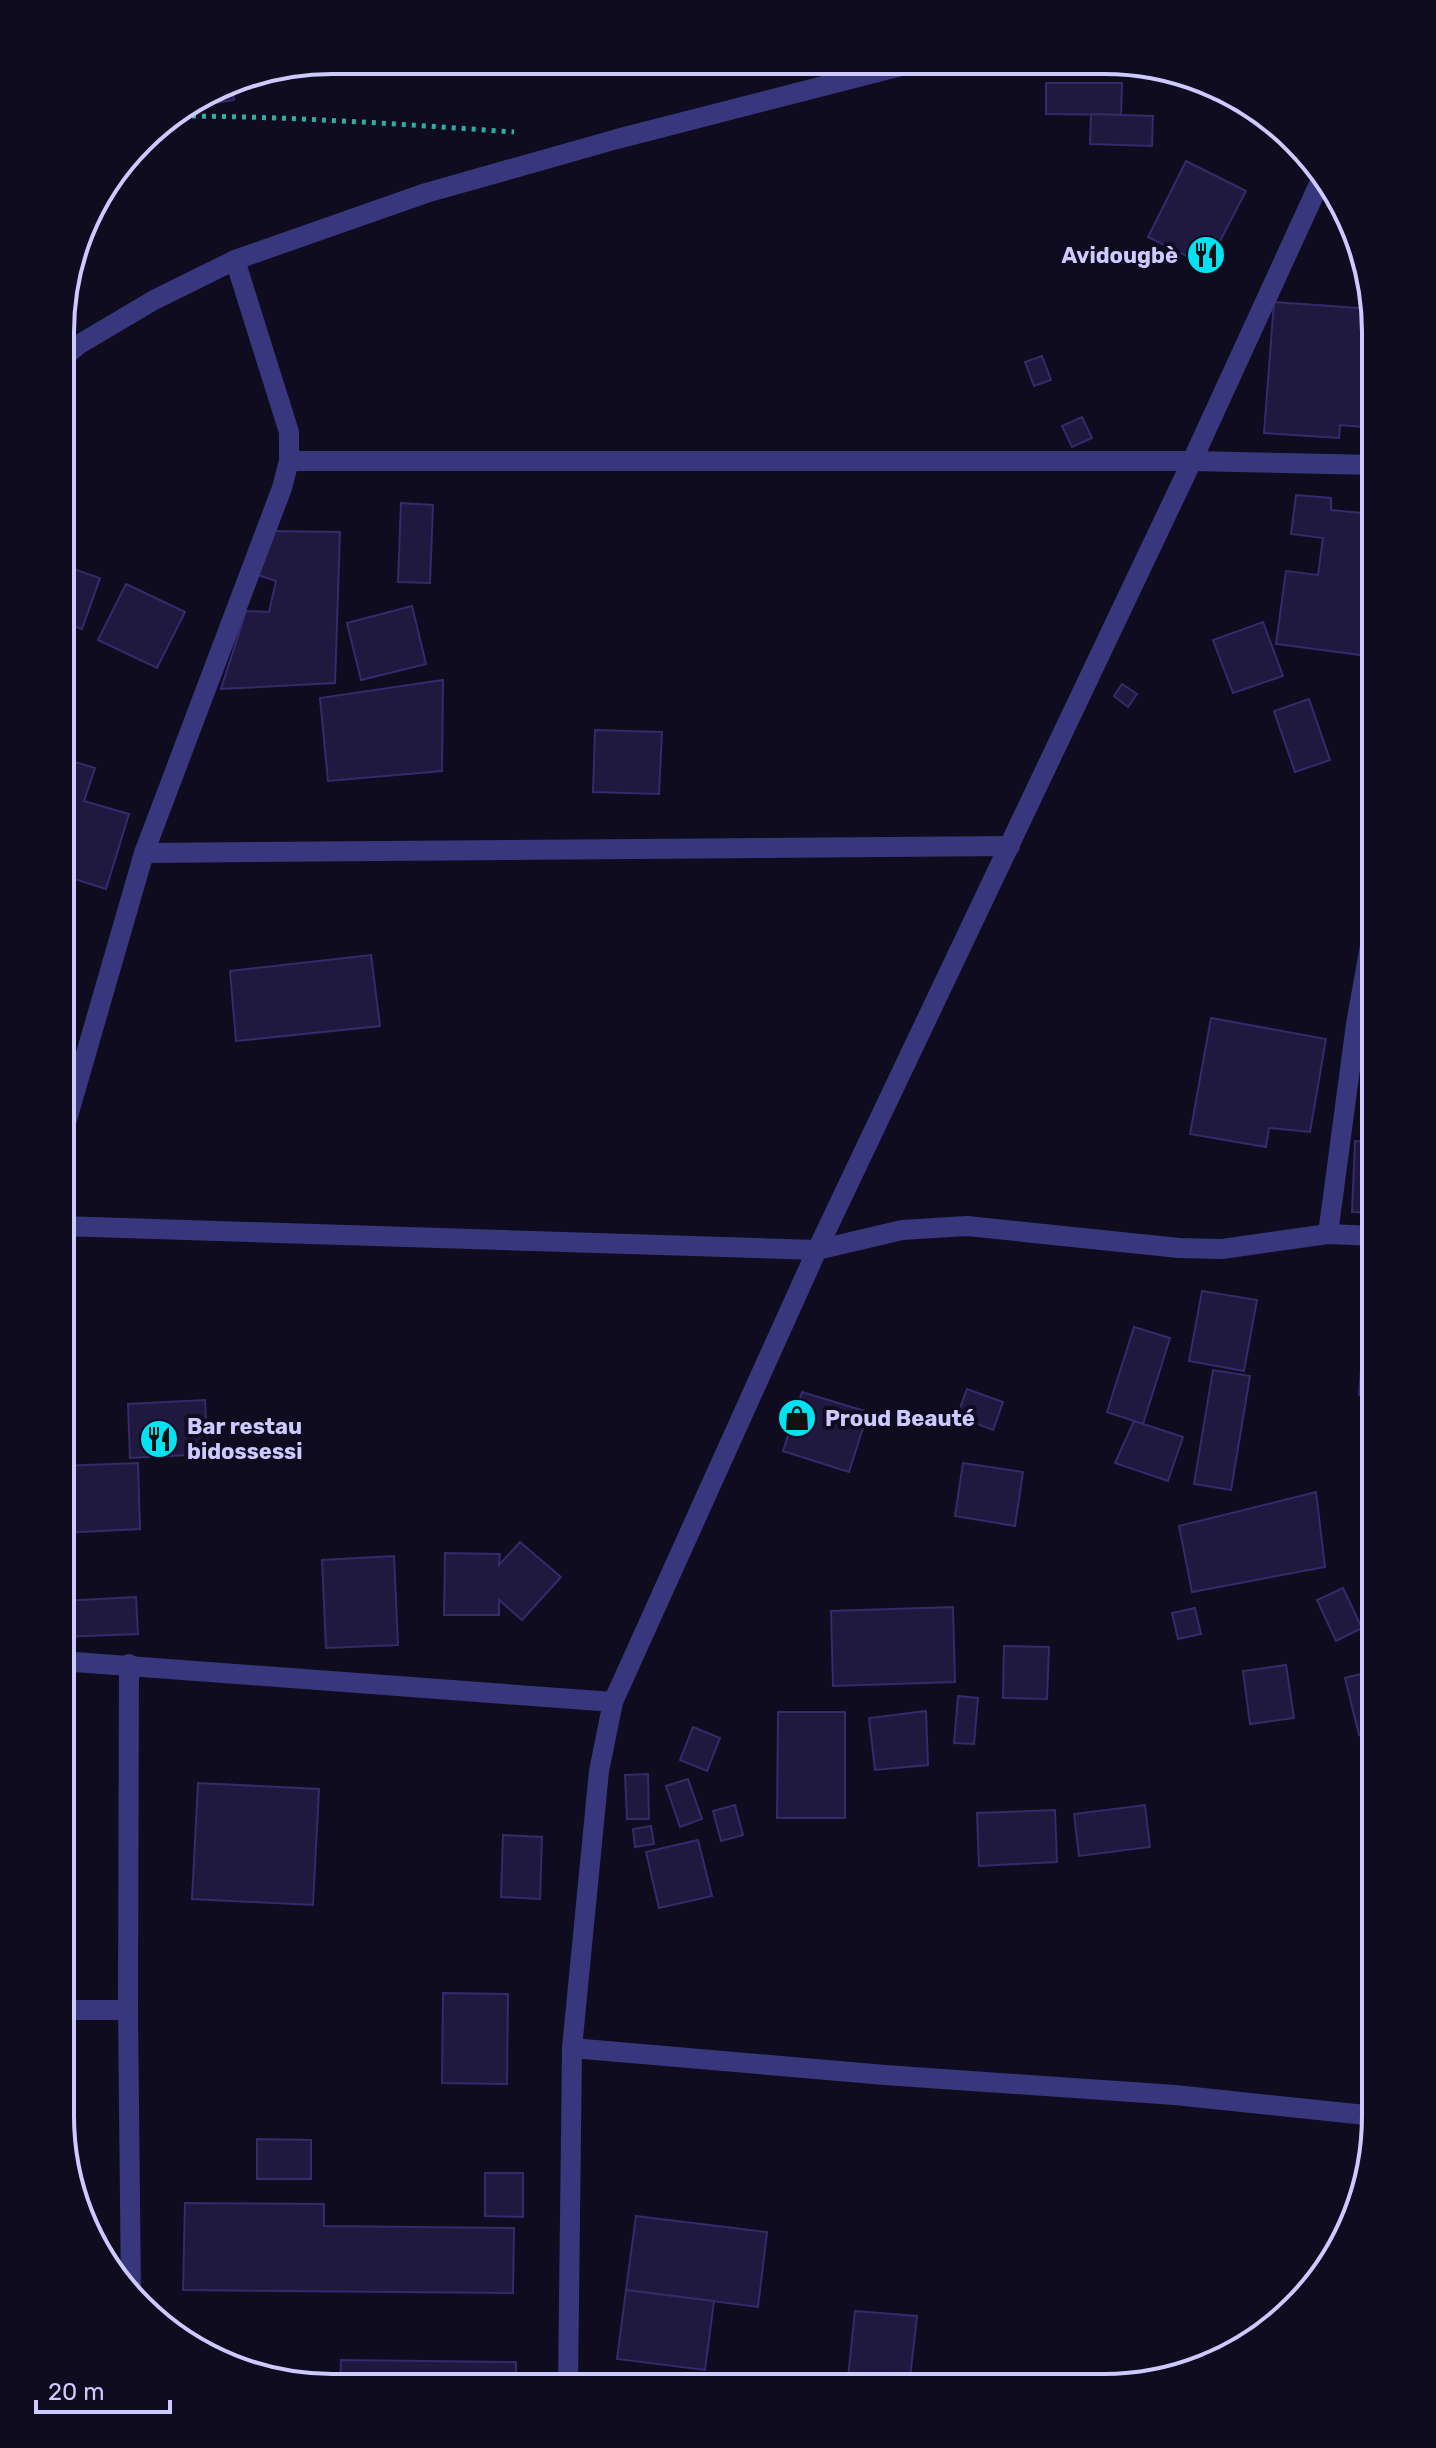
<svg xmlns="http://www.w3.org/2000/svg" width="1436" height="2448" font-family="Rubik,sans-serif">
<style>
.building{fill:#1f183f;stroke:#352a6b;stroke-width:2}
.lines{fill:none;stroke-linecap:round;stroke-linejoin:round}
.path{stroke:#2eaea2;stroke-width:5;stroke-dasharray:4 6;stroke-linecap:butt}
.minor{stroke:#38377d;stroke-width:20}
.labels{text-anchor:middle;stroke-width:8;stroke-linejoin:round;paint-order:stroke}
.poi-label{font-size:22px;font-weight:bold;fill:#cec9ff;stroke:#0e0c1e;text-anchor:start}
.rim{fill:none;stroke:#cec9ff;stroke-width:4}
</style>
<rect width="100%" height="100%" fill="#0e0c1e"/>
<g class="building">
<path d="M 231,80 L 234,100 L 184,108 L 228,81 Z"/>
<path d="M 1046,83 L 1122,83 L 1121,115 L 1046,114 Z"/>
<path d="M 1091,114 L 1153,116 L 1152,146 L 1090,144 Z"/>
<path d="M 1186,161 L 1246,191 L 1207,266 L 1148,237 Z"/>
<path d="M 1274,302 L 1372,309 L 1376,332 L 1376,428 L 1340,425 L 1339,438 L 1264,433 Z"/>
<path d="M 1042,356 L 1051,380 L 1034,386 L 1025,362 Z"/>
<path d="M 1082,417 L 1092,438 L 1072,447 L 1062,426 Z"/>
<path d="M 1296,495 L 1331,498 L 1331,510 L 1362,513 L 1364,500 L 1376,501 L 1376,657 L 1276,644 L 1286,571 L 1318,575 L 1323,538 L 1291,534 Z"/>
<path d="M 401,503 L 433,505 L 430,583 L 398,582 Z"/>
<path d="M 271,531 L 340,532 L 335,683 L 221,689 L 246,611 L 269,612 L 276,581 L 258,575 Z"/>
<path d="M 62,565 L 100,578 L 82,629 L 62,622 Z"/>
<path d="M 126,584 L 185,612 L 157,668 L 98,640 Z"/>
<path d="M 412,606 L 426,664 L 361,680 L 347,623 Z"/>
<path d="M 1263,622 L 1283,676 L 1233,693 L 1213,640 Z"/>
<path d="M 443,680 L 442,771 L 328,781 L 320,698 Z"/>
<path d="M 1122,684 L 1137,694 L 1128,707 L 1114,696 Z"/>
<path d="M 1309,699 L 1330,760 L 1295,772 L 1274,711 Z"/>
<path d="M 595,730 L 662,732 L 659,794 L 593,792 Z"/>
<path d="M 62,758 L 95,768 L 84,801 L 129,814 L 106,889 L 62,875 Z"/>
<path d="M 371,955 L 380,1026 L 236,1041 L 230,971 Z"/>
<path d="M 1376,1014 L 1376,1072 L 1371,1073 L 1365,1015 Z"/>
<path d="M 1211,1018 L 1326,1039 L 1310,1132 L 1269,1128 L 1266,1147 L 1190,1134 Z"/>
<path d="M 1355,1141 L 1376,1142 L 1376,1213 L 1352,1212 Z"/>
<path d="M 1202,1291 L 1257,1300 L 1244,1371 L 1189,1361 Z"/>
<path d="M 1134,1327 L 1170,1338 L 1143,1424 L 1107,1412 Z"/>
<path d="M 1213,1370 L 1250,1376 L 1231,1490 L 1194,1484 Z"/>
<path d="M 1361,1370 L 1376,1371 L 1376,1397 L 1359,1395 Z"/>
<path d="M 967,1389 L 1003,1402 L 993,1430 L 957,1416 Z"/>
<path d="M 802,1392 L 868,1412 L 849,1472 L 783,1451 Z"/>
<path d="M 205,1400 L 208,1454 L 130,1458 L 128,1404 Z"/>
<path d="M 1134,1421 L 1183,1437 L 1168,1481 L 1115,1463 Z"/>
<path d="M 138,1463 L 140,1529 L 61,1533 L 61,1466 Z"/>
<path d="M 963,1463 L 1023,1472 L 1015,1526 L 955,1516 Z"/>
<path d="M 1316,1492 L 1325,1567 L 1192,1592 L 1179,1526 Z"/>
<path d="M 520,1542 L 561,1577 L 522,1620 L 499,1600 L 499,1615 L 444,1615 L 445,1553 L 500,1554 L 499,1565 Z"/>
<path d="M 394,1556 L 398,1645 L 326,1648 L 322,1560 Z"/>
<path d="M 1343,1588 L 1362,1628 L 1336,1641 L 1317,1600 Z"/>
<path d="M 136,1597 L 138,1634 L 61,1637 L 61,1601 Z"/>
<path d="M 953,1607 L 955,1682 L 833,1686 L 831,1611 Z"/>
<path d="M 1195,1608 L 1201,1634 L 1178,1639 L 1172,1613 Z"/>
<path d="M 1004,1646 L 1049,1647 L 1047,1699 L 1003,1698 Z"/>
<path d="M 1286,1665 L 1294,1718 L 1250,1724 L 1243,1671 Z"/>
<path d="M 1376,1670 L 1376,1731 L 1359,1735 L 1345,1678 Z"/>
<path d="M 958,1696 L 978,1698 L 974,1744 L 954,1743 Z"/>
<path d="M 926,1711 L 928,1765 L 875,1770 L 869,1718 Z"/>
<path d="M 778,1712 L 845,1712 L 845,1818 L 777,1818 Z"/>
<path d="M 693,1727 L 720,1738 L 707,1771 L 680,1760 Z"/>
<path d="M 648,1774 L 649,1819 L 627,1819 L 625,1775 Z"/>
<path d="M 688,1779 L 702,1819 L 680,1827 L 666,1786 Z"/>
<path d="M 198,1783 L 319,1789 L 313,1905 L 192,1899 Z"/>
<path d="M 735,1805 L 743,1835 L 721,1841 L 713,1811 Z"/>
<path d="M 1145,1805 L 1150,1847 L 1079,1856 L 1074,1814 Z"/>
<path d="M 1055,1810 L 1057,1862 L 979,1866 L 977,1813 Z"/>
<path d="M 651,1826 L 654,1844 L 635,1847 L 633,1829 Z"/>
<path d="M 503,1835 L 542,1837 L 540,1899 L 501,1897 Z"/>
<path d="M 698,1840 L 712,1896 L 659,1908 L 646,1852 Z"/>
<path d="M 443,1993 L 508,1994 L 507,2084 L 442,2083 Z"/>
<path d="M 257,2139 L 311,2140 L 311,2179 L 257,2179 Z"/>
<path d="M 485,2173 L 523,2173 L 523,2217 L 485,2216 Z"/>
<path d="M 72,2186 L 77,2186 L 77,2209 L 75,2204 Z"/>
<path d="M 185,2203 L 324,2204 L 324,2226 L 514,2228 L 513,2293 L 183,2290 Z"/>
<path d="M 636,2216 L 767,2232 L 758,2307 L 626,2290 Z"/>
<path d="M 626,2290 L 714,2301 L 705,2370 L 617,2359 Z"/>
<path d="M 855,2311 L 917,2316 L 909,2387 L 847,2387 Z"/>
<path d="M 341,2360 L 516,2362 L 516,2386 L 340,2386 Z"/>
<path d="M 785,2377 L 835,2382 L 834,2387 L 784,2387 Z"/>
</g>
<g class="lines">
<path class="path" d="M 172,116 C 286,116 400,124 514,132"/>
<g class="minor">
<path d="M 62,359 L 78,345 L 154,300 L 235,260 L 426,193 L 617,139 L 909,64"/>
<path d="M 289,461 L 1192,461 L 1376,465"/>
<path d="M 144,853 L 1010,846"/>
<path d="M 61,1140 L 144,853 L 282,488 L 289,461 L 289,432 L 235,260"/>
<path d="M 61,1226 L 817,1250 L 902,1230 L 967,1226 L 1179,1248 L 1222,1249 L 1328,1234 L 1376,1236"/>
<path d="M 1328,1234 L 1356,1024 L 1376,912"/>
<path d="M 61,1661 L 613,1702"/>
<path d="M 129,1664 L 128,2010 L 131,2295"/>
<path d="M 60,2010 L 128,2010"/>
<path d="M 572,2048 L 885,2075 L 1175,2095 L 1375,2116"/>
<path d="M 568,2386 L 572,2048 L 599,1771 L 613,1702 L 817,1250 L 1192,461 L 1320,182"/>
</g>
</g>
<defs>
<symbol id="restaurant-disc" viewBox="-11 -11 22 22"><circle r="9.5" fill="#02e2f2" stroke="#0e0c1e"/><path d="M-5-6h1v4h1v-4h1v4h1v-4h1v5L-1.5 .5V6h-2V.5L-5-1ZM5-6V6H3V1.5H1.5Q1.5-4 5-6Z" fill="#111"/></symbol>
<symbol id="shop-disc" viewBox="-11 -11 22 22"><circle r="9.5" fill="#02e2f2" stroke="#0e0c1e"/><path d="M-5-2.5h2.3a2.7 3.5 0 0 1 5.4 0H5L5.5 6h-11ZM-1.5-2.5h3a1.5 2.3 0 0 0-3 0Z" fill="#111"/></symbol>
</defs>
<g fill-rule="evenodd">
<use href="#restaurant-disc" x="1184" y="233" width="44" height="44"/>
<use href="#shop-disc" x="775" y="1396" width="44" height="44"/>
<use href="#restaurant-disc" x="137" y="1417" width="44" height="44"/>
</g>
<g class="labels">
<g class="poi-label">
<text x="1178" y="263" text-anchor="end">Avidougbè</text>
<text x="825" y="1426">Proud Beauté</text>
<text x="187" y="1434">Bar restau<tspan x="187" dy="25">bidossessi</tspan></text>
</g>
</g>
<path d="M0 0H1436V2448H0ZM332 74H1104A258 258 0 0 1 1362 332V2116A258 258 0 0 1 1104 2374H332A258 258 0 0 1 74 2116V332A258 258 0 0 1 332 74Z" fill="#0e0c1e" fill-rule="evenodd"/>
<path class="rim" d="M332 74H1104A258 258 0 0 1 1362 332V2116A258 258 0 0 1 1104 2374H332A258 258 0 0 1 74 2116V332A258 258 0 0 1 332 74Z"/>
<path d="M36 2400v12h134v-12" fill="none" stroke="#cec9ff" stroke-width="4"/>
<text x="48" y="2400" font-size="24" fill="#cec9ff" stroke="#0e0c1e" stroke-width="6" paint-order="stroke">20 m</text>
</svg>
